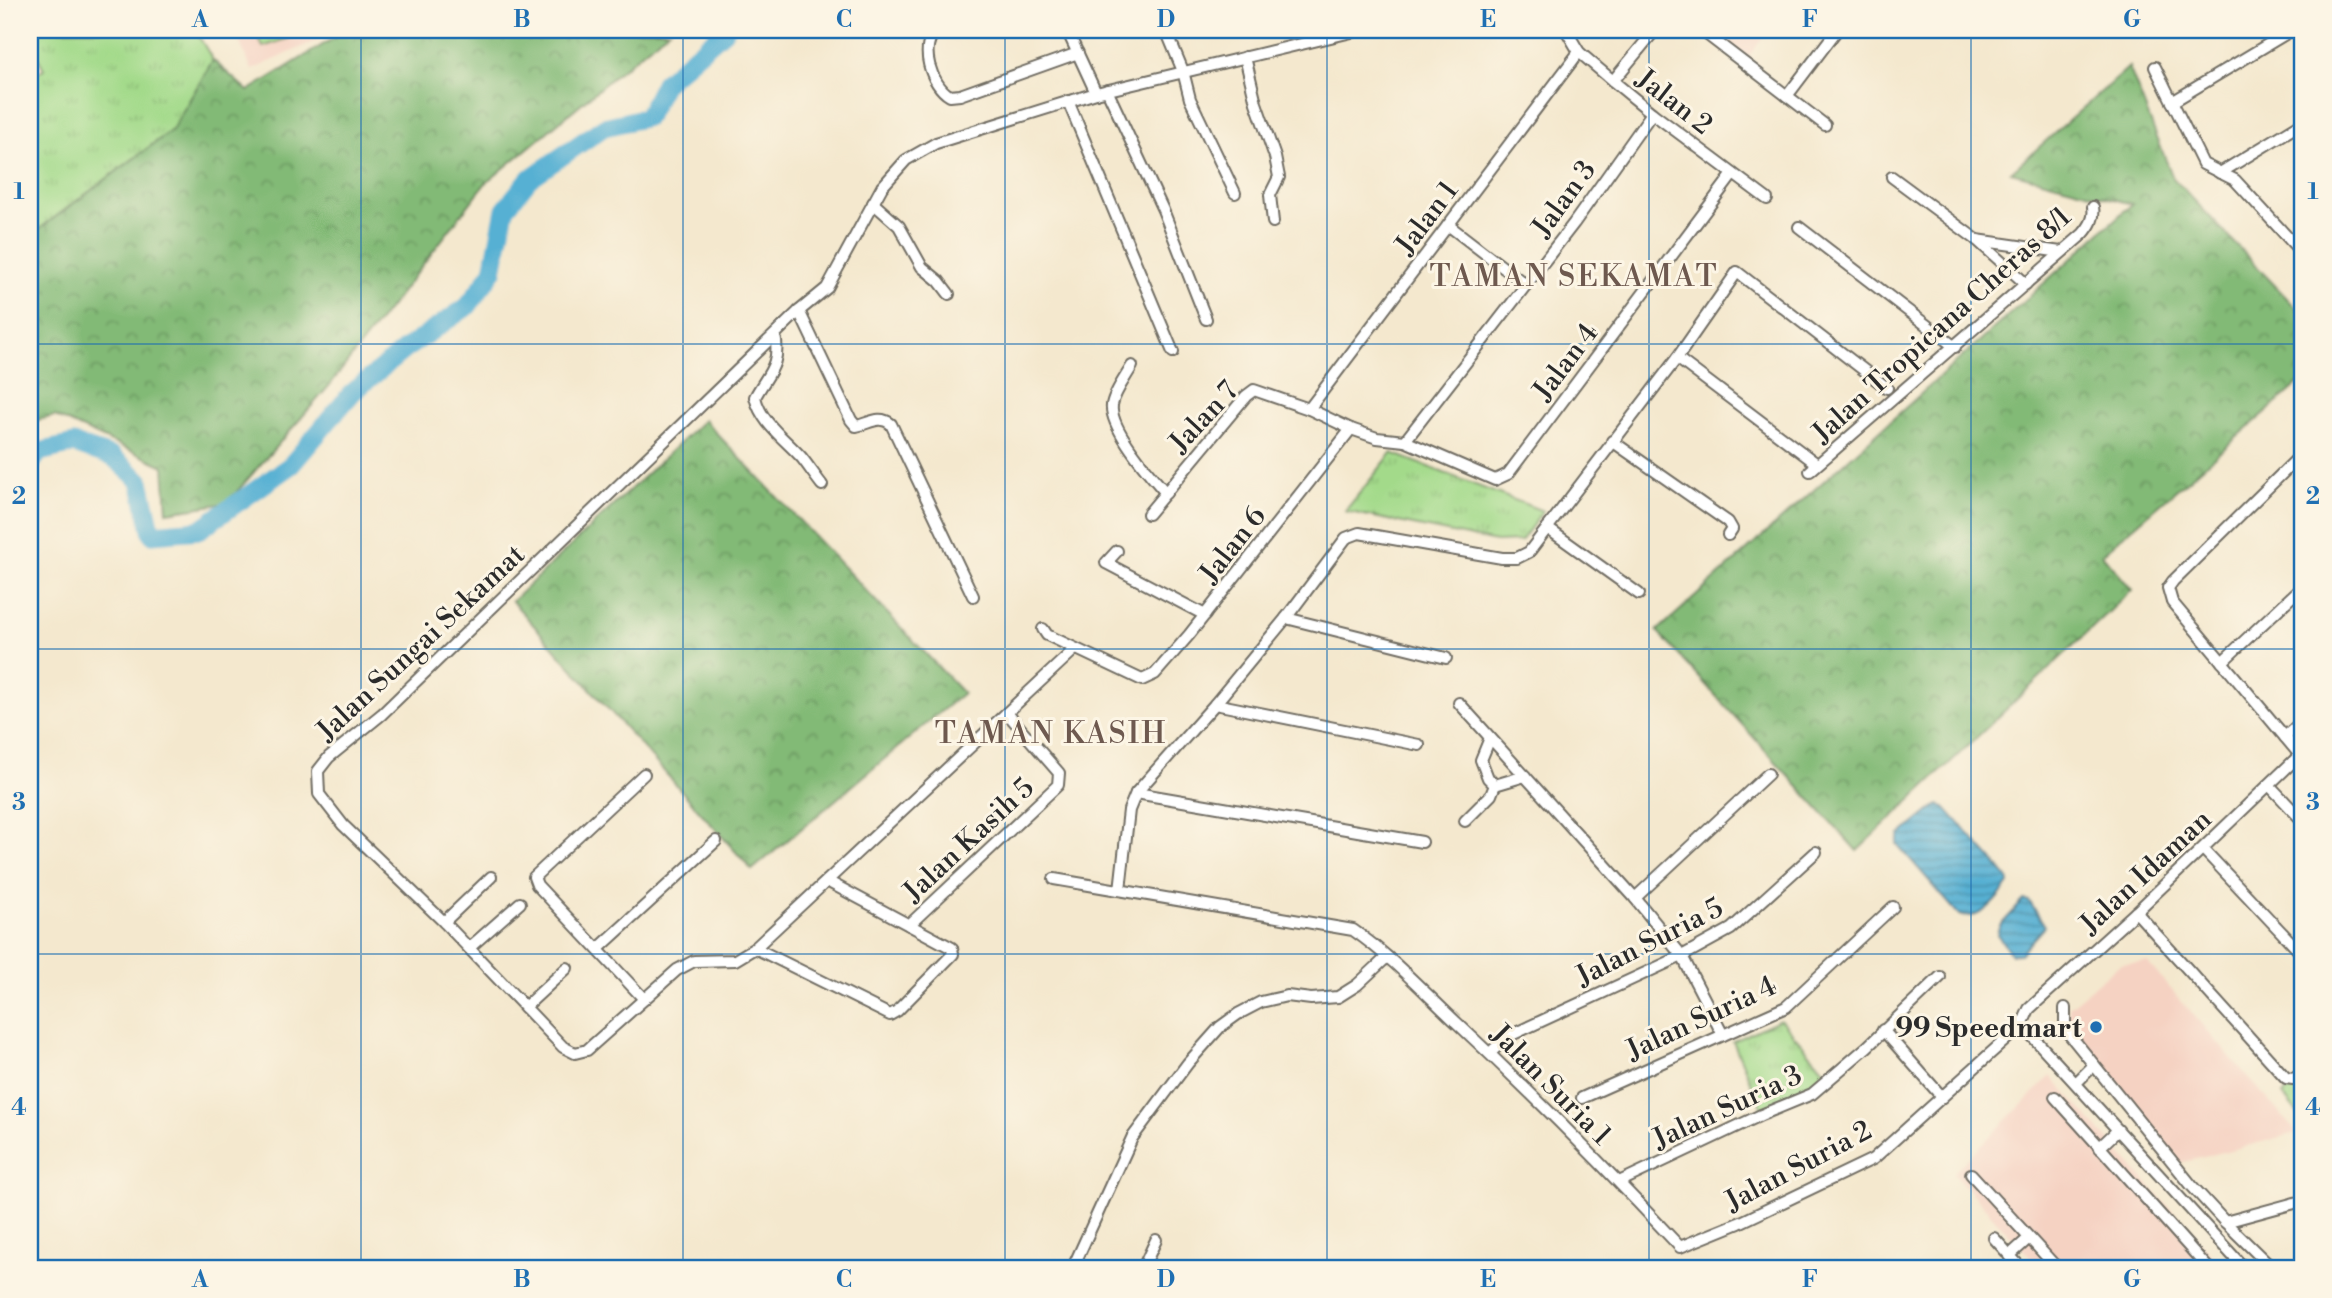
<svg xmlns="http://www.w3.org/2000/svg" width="2332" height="1298" font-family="'Libre Bodoni',serif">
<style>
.built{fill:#f5d2c2}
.grass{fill:url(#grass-tufts);stroke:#67825a;stroke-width:2}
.forest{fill:url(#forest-crowns);stroke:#567250;stroke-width:2}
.pitch{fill:#a3da8a;stroke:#67825a;stroke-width:2}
.water{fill:url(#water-rules);stroke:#406e7f;stroke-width:2}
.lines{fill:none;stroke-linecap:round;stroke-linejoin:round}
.river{stroke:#56b0d3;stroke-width:19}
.minor-casing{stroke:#716d64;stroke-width:14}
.minor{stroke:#fff;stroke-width:10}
.grid{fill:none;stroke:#1f6fb2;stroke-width:2;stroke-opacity:0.55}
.poi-dot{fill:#1f6fb2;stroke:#fcf5e5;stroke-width:2.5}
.labels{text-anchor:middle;stroke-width:6;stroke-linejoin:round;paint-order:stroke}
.street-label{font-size:28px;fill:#2b2b2b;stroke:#fcf5e5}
.poi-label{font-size:28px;font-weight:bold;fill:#2b2b2b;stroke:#fcf5e5;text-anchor:end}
.neighbourhood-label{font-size:30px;letter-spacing:2px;fill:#6e594f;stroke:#fcf5e5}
.neatline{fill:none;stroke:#1f6fb2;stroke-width:2.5}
.grid-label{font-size:23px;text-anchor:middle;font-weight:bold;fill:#1f6fb2}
</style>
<defs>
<pattern id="grass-tufts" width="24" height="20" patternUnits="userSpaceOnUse" patternTransform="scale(1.75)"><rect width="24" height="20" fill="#a3da8a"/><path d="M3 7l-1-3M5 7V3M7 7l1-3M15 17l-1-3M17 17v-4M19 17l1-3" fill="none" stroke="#8cbb77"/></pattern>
<pattern id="forest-crowns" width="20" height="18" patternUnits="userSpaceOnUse" patternTransform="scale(1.75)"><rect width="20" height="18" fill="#82ba76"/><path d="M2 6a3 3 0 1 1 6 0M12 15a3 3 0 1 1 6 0" fill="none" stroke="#6b9761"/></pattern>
<pattern id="water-rules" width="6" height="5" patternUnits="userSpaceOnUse" patternTransform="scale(1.75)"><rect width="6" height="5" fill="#56b0d3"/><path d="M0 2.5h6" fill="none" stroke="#478fab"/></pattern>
</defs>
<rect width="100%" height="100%" fill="#fcf5e5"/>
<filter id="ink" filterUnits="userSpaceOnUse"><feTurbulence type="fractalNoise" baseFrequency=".0143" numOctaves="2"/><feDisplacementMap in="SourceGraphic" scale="14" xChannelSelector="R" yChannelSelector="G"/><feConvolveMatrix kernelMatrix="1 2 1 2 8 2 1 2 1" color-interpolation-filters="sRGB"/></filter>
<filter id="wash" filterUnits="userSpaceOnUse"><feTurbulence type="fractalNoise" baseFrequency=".00686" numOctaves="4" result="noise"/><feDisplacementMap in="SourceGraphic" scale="28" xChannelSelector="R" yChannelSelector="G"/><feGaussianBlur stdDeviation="1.57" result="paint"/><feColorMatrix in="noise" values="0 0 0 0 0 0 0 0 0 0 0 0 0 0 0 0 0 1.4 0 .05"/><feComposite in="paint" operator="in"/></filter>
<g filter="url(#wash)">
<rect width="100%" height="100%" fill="#f4e8ce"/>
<g class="built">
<path d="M 234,30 L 339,30 L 252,70 Z"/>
<path d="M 1709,30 L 1769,30 L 1746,59 Z"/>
<path d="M 2147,962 L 2297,1133 L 2180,1163 L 2069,1028 L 2069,1007 L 2120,964 Z"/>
<path d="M 2051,1076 L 2224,1268 L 2040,1268 L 1953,1173 Z"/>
</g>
<g class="grass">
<path d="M 30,30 L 195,30 L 213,60 L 172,130 L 30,236 L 30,78 L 44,69 L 30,43 Z"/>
<path d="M 1392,453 L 1543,511 L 1521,541 L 1496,542 L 1345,511 Z"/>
<path d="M 1780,1019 L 1827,1073 L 1810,1088 L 1762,1109 L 1733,1041 Z"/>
<path d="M 2302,1077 L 2302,1119 L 2283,1095 Z"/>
</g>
<g class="forest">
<path d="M 347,30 L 669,30 L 485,184 L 329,386 L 227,503 L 167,512 L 164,466 L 55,416 L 30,422 L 30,236 L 172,130 L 213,60 L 248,91 Z"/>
<path d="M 2129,67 L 2173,178 L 2302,314 L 2302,381 L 2102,554 L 2132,590 L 1857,851 L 1657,631 L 2132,204 L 2011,172 Z"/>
<path d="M 704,420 L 963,693 L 752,870 L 512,601 Z"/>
</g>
<path class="pitch" d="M 254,30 L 313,30 L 263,47 Z"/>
<g class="water">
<path d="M 1939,805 L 1945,807 L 2008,878 L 2009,884 C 1997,899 1980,923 1959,915 L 1897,844 L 1900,835 L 1933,808 Z"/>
<path d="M 2024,900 L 2029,901 L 2045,926 L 2020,954 L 2011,954 L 1997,934 L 1999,927 Z"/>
</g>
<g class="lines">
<path class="river" d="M 30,465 L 39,452 L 74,444 L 113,457 L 140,481 L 152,534 L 199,530 L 291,465 L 352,393 L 404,350 L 468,306 L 493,271 L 505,209 L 529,179 L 604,127 L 647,117 L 664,83 L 725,30"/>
</g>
</g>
<g filter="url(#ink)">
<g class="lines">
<defs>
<g id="minor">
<path d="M 937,30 C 918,46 931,85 950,96 L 960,95 L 1078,53"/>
<path d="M 1067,30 L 1096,93"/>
<path d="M 1166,30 L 1183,71 L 1190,99 L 1235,193"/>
<path d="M 1566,30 L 1579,52 L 1613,81 L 1652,113 L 1767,199"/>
<path d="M 1701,30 L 1825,125"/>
<path d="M 1245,57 L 1256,103 L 1275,157 L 1279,177 L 1270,195 L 1273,222"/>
<path d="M 2155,67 L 2203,164 L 2235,180 L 2302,253"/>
<path d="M 1613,81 L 1655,30"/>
<path d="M 1107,90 L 1163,210 L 1206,319"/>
<path d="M 1787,96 L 1837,30"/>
<path d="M 1068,101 L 1173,352"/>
<path d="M 2172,102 L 2292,30"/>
<path d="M 2220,173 L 2302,123"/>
<path d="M 1892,177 L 1977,240 L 2026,284"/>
<path d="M 873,203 L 899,226 L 922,267 L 939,281 L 949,294"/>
<path d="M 1448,225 L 1526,285"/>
<path d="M 1799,227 L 1955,347"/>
<path d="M 1977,240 L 2061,252"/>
<path d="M 799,311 L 851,420 L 856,426 C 869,424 879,414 891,424 L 973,596"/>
<path d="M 775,335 C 781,365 768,373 755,397 C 761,423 785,439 802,458 C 809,467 815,476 822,485"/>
<path d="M 1677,358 L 1817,464"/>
<path d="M 1132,366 C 1126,377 1114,392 1112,405 C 1109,428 1151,476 1166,493"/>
<path d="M 1309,409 L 1579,52"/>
<path d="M 1405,441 L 1574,223 L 1652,113"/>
<path d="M 1612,441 L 1728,522 L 1732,529 L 1728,535"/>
<path d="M 1810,471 L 2083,234 C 2090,226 2095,218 2093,207"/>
<path d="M 1148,514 L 1246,396 L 1254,390 L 1309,409 L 1351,429 L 1377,438 L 1405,441 L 1495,480 L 1508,474 L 1733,174"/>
<path d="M 1547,528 L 1639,594"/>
<path d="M 1117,551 L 1106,563 L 1205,615"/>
<path d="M 1286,618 L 1446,658"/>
<path d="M 1043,629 L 1047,635 L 1142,680 L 1155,674 L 1189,635 L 1351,429"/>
<path d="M 1075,649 L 755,948 L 735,960 L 694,961 L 677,970 L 587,1050 L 575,1053 L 563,1047 L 444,922 L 343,825 L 319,794 L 318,771 L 329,757 L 382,714 L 799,311 L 827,288 L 882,187 L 906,160 L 936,143 L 1096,93 L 1360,30"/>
<path d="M 2222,662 L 2302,587"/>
<path d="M 1459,703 L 1635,898 L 1682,956 L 1723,1035"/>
<path d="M 1215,704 L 1419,745"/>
<path d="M 2285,737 L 2302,721"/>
<path d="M 1490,738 L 1481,760 L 1488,778 L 1495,785 L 1525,776"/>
<path d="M 2300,755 L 2172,602 L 2168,588 L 2173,581 L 2302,454"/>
<path d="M 2269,785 L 2302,820"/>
<path d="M 1136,793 L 1422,842"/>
<path d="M 1465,821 L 1491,795 L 1495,785"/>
<path d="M 2203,849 L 2302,954"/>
<path d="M 1054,879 L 1353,930 C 1391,956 1423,991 1457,1023 C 1534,1095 1608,1170 1680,1247 L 1739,1223 L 1873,1159 L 2022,1025 L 2029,1009 L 2136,912 L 2302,753"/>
<path d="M 1120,890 L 1129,810 L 1136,793 L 1215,704 L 1286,618 L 1346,538 L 1359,533 L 1502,558 L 1517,558 L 1529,552 L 1677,358 L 1737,272 L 1887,388"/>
<path d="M 1635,898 L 1768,774"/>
<path d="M 2136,912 L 2286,1078 L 2293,1079 L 2302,1074"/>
<path d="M 444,922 L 491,877"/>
<path d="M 909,925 L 1058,785 L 1059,773 L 1007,713"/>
<path d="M 469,948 L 520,903"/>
<path d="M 755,948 L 890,1015 L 897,1011 L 953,954 L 952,948 L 827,881"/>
<path d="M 598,949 L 716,841"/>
<path d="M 644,999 L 537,885 L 534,877 L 644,774"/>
<path d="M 525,1007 L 567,968"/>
<path d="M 2065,1008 L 2065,1029 L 2192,1186 L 2225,1222 L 2272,1268"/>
<path d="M 2022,1025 L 2244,1268"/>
<path d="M 1883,1030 L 1942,1097"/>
<path d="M 1490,1053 L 1507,1037 L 1682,956 L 1731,929 L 1816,852"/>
<path d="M 2076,1083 L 2094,1065"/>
<path d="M 2055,1097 L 2208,1268"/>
<path d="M 1582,1098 L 1786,1007 L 1893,907"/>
<path d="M 2099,1148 L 2118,1130"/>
<path d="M 1971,1174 L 2057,1268"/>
<path d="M 1619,1182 L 1761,1115 L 1812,1094 L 1867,1047 L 1940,977"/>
<path d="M 2225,1222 L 2302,1201"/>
<path d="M 1994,1238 L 2021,1268"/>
<path d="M 2009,1256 L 2029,1238"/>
<path d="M 1076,1268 L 1075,1263 L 1132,1138 L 1188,1063 L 1220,1027 L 1238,1014 L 1261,1002 L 1287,996 L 1311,999 L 1338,997 L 1357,985 L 1387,957"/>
<path d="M 1143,1268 L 1156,1240"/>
</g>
</defs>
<use href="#minor" class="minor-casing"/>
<use href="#minor" class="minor"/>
</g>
</g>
<path class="grid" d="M 361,30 L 361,1268M 683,30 L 683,1268M 1005,30 L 1005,1268M 1327,30 L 1327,1268M 1649,30 L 1649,1268M 1971,30 L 1971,1268M 30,344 L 2302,344M 30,649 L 2302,649M 30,954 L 2302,954"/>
<circle class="poi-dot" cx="2096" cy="1027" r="7"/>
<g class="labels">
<g class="street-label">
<text transform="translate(1675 101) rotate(38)" y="10">Jalan 2</text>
<text transform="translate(1563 198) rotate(-54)" y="10">Jalan 3</text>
<text transform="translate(1426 217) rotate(-53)" y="10">Jalan 1</text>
<text transform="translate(1941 324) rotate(-42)" y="10">Jalan Tropicana Cheras 8/1</text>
<text transform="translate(1565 361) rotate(-53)" y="10">Jalan 4</text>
<text transform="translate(1203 416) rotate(-47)" y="10">Jalan 7</text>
<text transform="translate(1232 544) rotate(-52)" y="10">Jalan 6</text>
<text transform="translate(420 642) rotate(-43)" y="10">Jalan Sungai Sekamat</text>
<text transform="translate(968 839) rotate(-43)" y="10">Jalan Kasih 5</text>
<text transform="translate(2145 871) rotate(-43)" y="10">Jalan Idaman</text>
<text transform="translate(1649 941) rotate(-27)" y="10">Jalan Suria 5</text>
<text transform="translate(1701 1017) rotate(-25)" y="10">Jalan Suria 4</text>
<text transform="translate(1552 1084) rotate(45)" y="10">Jalan Suria 1</text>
<text transform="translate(1727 1106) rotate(-25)" y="10">Jalan Suria 3</text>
<text transform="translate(1798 1165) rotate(-28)" y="10">Jalan Suria 2</text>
</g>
<g class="poi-label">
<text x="2082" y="1037">99 Speedmart</text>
</g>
<g class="neighbourhood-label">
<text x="1574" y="286">TAMAN SEKAMAT</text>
<text x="1051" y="743">TAMAN KASIH</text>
</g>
</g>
<rect width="2332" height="1298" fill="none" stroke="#fcf5e5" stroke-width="77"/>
<rect x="38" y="38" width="2256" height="1222" class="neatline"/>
<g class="grid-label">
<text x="200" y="27">A</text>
<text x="522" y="27">B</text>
<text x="844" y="27">C</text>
<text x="1166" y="27">D</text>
<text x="1488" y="27">E</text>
<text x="1810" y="27">F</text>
<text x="2132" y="27">G</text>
<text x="19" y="199">1</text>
<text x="2313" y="199">1</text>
<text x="19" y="504">2</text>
<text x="2313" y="504">2</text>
<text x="19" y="810">3</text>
<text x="2313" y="810">3</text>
<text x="19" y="1115">4</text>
<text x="2313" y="1115">4</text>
<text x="200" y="1287">A</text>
<text x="522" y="1287">B</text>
<text x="844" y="1287">C</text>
<text x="1166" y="1287">D</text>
<text x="1488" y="1287">E</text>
<text x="1810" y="1287">F</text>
<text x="2132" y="1287">G</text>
</g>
</svg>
